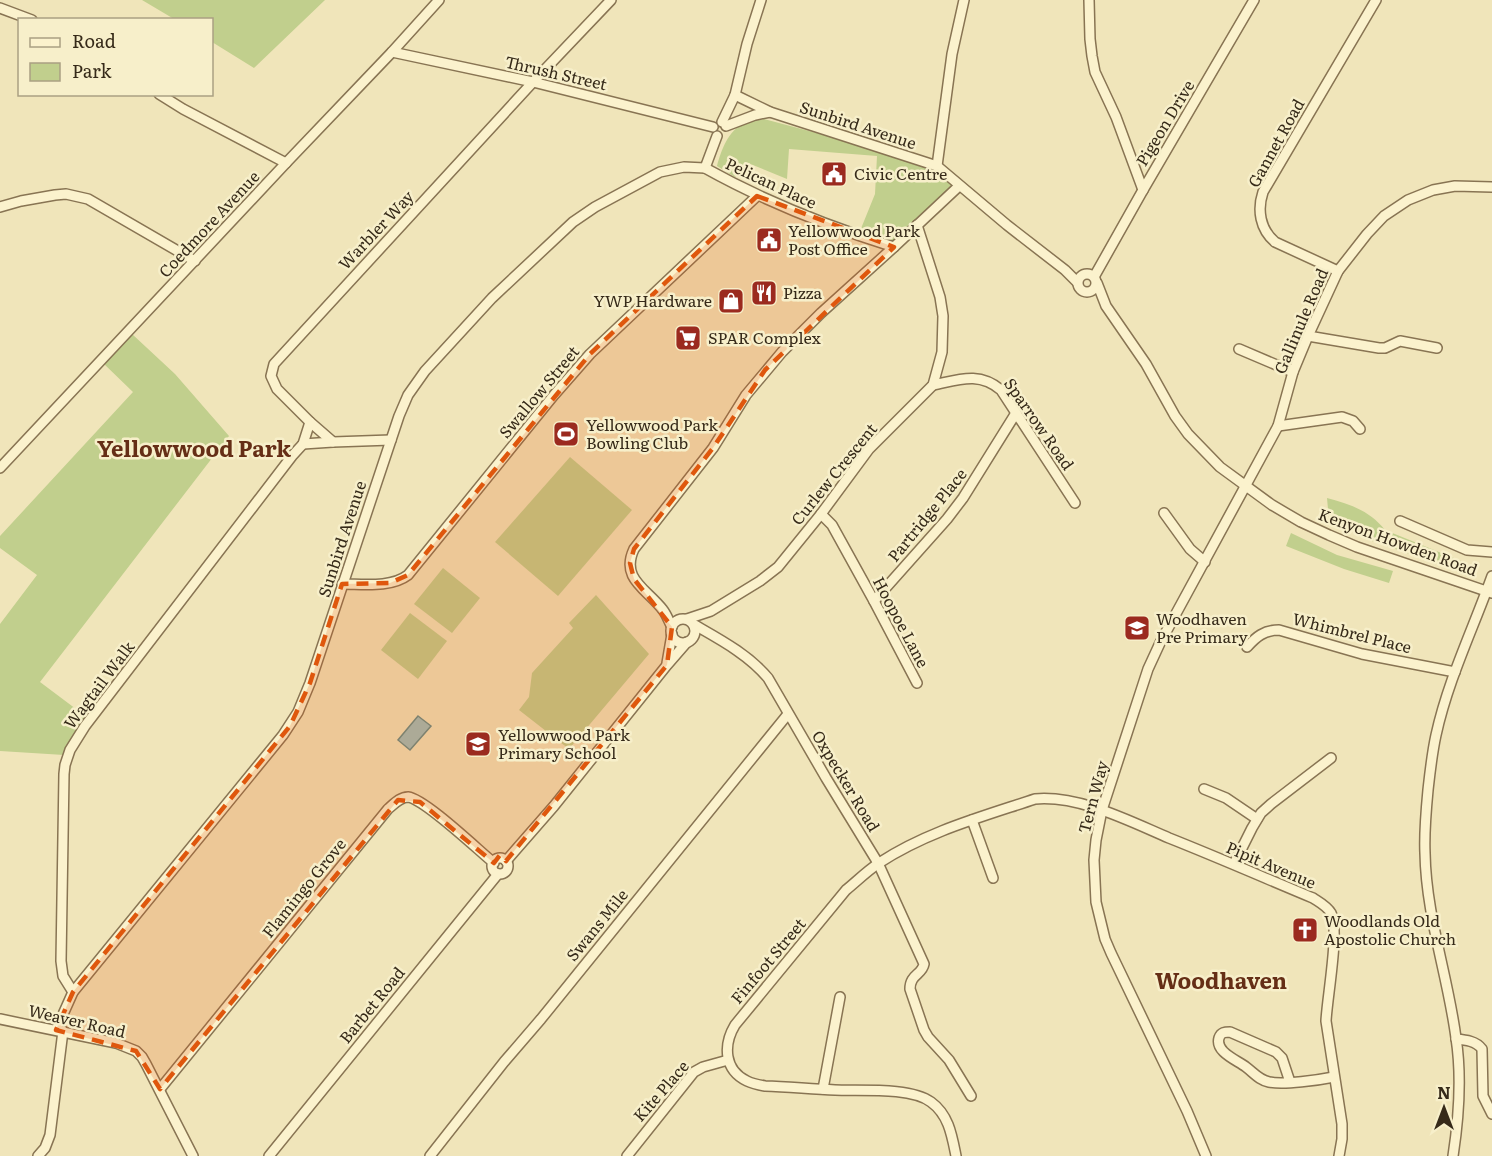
<svg xmlns="http://www.w3.org/2000/svg" width="1492" height="1156" font-family="Literata,serif">
<style>
.green{fill:#c1cf8d}
.water{fill:#9fc0ba;stroke:#668e88;stroke-width:1.5}
.lines{fill:none;stroke-linecap:round;stroke-linejoin:round}
.minor-casing{stroke:#887453;stroke-width:12}
.minor{stroke:#fbf2cd;stroke-width:9}
.marked{fill:#df570d;fill-opacity:0.2;stroke:#df570d;stroke-width:4.5;stroke-dasharray:12 8;stroke-linejoin:round}
.labels{text-anchor:middle;stroke-width:5;stroke-linejoin:round;paint-order:stroke}
.street-label{font-size:16px;fill:#362a19;stroke:#f7efca}
.poi-label{font-size:16px;fill:#362a19;stroke:#f7efca;text-anchor:start}
.district-label{font-size:22px;font-weight:bold;fill:#652e16;stroke:#f7efca}
</style>
<rect width="100%" height="100%" fill="#f0e5ba"/>
<g class="green">
<path d="M 142,0 L 325,0 L 254,68 L 212,42 L 212,20 L 174,19 Z"/>
<path d="M 764,119 L 933,164 L 954,184 L 890,245 L 860,231 L 875,194 L 877,156 L 789,149 L 787,179 L 748,163 L 735,177 L 717,166 C 721,151 728,130 745,123 C 751,121 758,120 764,119 Z"/>
<path d="M 132,334 L 175,374 L 229,436 L 40,682 L 88,718 L 64,755 L 0,751 L 0,624 L 37,575 L 0,548 L 0,536 L 133,392 L 103,363 Z"/>
<path d="M 570,457 L 632,510 L 558,596 L 495,542 Z"/>
<path d="M 1327,498 C 1350,504 1370,511 1385,530 L 1461,561 L 1462,572 L 1369,540 L 1328,509 Z"/>
<path d="M 1291,533 L 1337,555 L 1393,571 L 1389,583 L 1344,569 L 1286,546 Z"/>
<path d="M 443,568 L 480,598 L 452,633 L 414,604 Z"/>
<path d="M 596,595 L 649,654 L 569,749 L 519,710 L 529,697 L 532,673 L 573,628 L 569,623 Z"/>
<path d="M 410,613 L 447,641 L 418,679 L 381,650 Z"/>
</g>
<path class="water" d="M 418,716 L 431,726 L 410,750 L 398,740 Z"/>
<g class="lines">
<defs>
<g id="minor">
<path d="M 1089,0 L 1090,39 L 1092,56 L 1095,72 L 1116,117 L 1143,190"/>
<path d="M 0,8 L 32,20"/>
<path d="M 392,52 L 533,82 L 713,127"/>
<path d="M 159,94 L 183,109 L 286,163"/>
<path d="M 735,95 L 770,112 L 937,166 L 1007,225 L 1065,270 L 1077,282"/>
<path d="M 722,122 L 735,95 L 747,44 L 761,0"/>
<path d="M 726,126 L 755,115 L 770,112"/>
<path d="M 937,166 L 952,54 L 964,0"/>
<path d="M 705,168 C 766,202 827,226 894,247"/>
<path d="M 0,207 L 21,201 L 55,195 L 66,194 L 88,199 L 195,261"/>
<path d="M 1338,271 L 1275,242 C 1260,229 1257,210 1263,192 L 1376,0"/>
<circle cx="1087" cy="283" r="9"/>
<path d="M 1094,277 L 1143,190 L 1254,0"/>
<path d="M 1097,283 L 1106,306 L 1146,364 L 1175,416 L 1188,434 L 1220,467 L 1272,505 L 1301,522 L 1329,535 L 1357,547 L 1492,593"/>
<path d="M 1308,336 L 1379,348 L 1385,348 L 1400,341 L 1437,348"/>
<path d="M 1239,349 L 1293,372"/>
<path d="M 933,385 C 958,380 979,371 1001,390 L 1075,503"/>
<path d="M 1278,426 L 1342,417 L 1353,421 L 1360,429"/>
<path d="M 391,440 L 333,442 L 310,422 L 277,389 L 271,376 L 274,364 L 533,82 L 611,0"/>
<path d="M 303,444 L 333,442"/>
<path d="M 0,468 L 286,163 L 392,52 L 439,0"/>
<path d="M 1164,513 L 1190,549 L 1205,562"/>
<path d="M 821,514 L 832,525 L 874,601 L 917,683"/>
<path d="M 1400,521 L 1467,550 L 1492,552"/>
<path d="M 342,584 C 363,584 391,588 408,575 L 554,395 L 590,354 L 757,196"/>
<path d="M 874,601 L 947,519 L 963,498 L 1016,413"/>
<path d="M 687,619 L 711,611 L 760,581 L 778,567 L 821,514 L 869,449 L 933,385 L 942,352 L 943,316 L 940,297 L 917,225"/>
<circle cx="683" cy="631" r="12"/>
<path d="M 693,624 C 719,639 748,654 768,678 L 826,778 L 878,863 L 924,964 C 922,975 910,974 910,989 L 924,1030 L 928,1037 L 949,1060 L 971,1096"/>
<path d="M 672,627 C 669,622 667,615 663,610 C 647,589 620,579 634,549 L 713,448 L 746,395 L 782,352 L 821,313 L 894,247 L 959,186"/>
<path d="M 1247,647 C 1256,637 1264,630 1279,630 L 1362,654 L 1455,672"/>
<path d="M 667,663 L 672,634"/>
<path d="M 1204,789 L 1226,798 L 1257,819"/>
<path d="M 972,820 L 993,878"/>
<circle cx="500" cy="866" r="8"/>
<path d="M 506,861 L 554,806 L 667,665 L 687,642"/>
<path d="M 1234,864 L 1252,828 L 1261,813 L 1271,804 L 1331,758"/>
<path d="M 73,992 L 63,976 L 61,961 L 64,774 L 65,765 L 70,750 L 85,726 L 292,456 L 303,444 L 310,422"/>
<path d="M 0,1019 L 116,1043 L 136,1051 L 142,1057 L 146,1064 L 193,1156"/>
<path d="M 56,1030 L 73,992 L 283,735 L 298,712 L 310,683 L 399,416 L 408,395 L 425,371 L 492,298 L 573,222 L 595,207 L 660,172 L 684,167 L 705,168 L 717,136"/>
<path d="M 1456,1039 C 1466,1040 1476,1041 1482,1049 L 1483,1096 L 1492,1114"/>
<path d="M 1290,1082 L 1282,1058 L 1276,1052 L 1230,1032 C 1225,1032 1221,1032 1219,1038 C 1215,1052 1237,1060 1246,1067 C 1254,1073 1259,1080 1269,1082 C 1284,1085 1319,1080 1334,1077"/>
<path d="M 160,1089 L 388,809 C 394,804 400,797 408,797 C 425,799 478,850 494,863"/>
<path d="M 823,1089 L 840,997"/>
<path d="M 38,1156 L 45,1148 L 50,1135 L 63,1031"/>
<path d="M 269,1156 L 498,874"/>
<path d="M 430,1156 L 504,1062 L 541,1019 L 788,714"/>
<path d="M 627,1156 L 694,1072 L 703,1067 L 728,1060"/>
<path d="M 956,1156 C 952,1136 949,1115 931,1102 C 911,1087 861,1091 835,1090 C 812,1089 789,1087 765,1086 C 759,1085 753,1084 747,1081 C 724,1070 723,1045 735,1025 L 846,890 C 857,881 867,871 879,863 C 926,832 981,817 1035,799 C 1079,795 1129,821 1169,838 C 1217,857 1265,878 1313,898 C 1319,902 1327,906 1331,913 C 1340,929 1327,998 1326,1021 L 1342,1124 L 1342,1139 L 1339,1156"/>
<path d="M 1206,1156 L 1187,1111 L 1111,953 L 1105,939 L 1096,902 L 1094,860 L 1096,840 L 1102,810 L 1148,669 L 1160,643 L 1278,426 L 1293,372 L 1308,336 L 1338,271 L 1367,234 L 1384,216 L 1408,200 L 1433,190 L 1455,186 L 1492,187"/>
<path d="M 1453,1156 C 1459,1117 1462,1077 1456,1038 C 1448,976 1426,916 1425,853 C 1424,832 1426,811 1428,790 C 1430,772 1432,753 1436,735 C 1448,680 1473,629 1492,576"/>
</g>
</defs>
<use href="#minor" class="minor-casing"/>
<use href="#minor" class="minor"/>
</g>
<path class="marked" d="M 757,196 L 894,247 L 765,370 L 713,448 L 634,549 L 630,563 L 634,579 L 672,627 L 667,665 L 506,861 L 500,855 L 494,863 L 420,802 L 398,800 L 160,1089 L 136,1051 L 56,1030 L 73,992 L 290,726 L 310,683 L 342,584 L 390,583 L 408,575 L 590,354 Z"/>
<defs>
<symbol id="civic-square" viewBox="-11 -11 22 22"><rect x="-9" y="-9" width="18" height="18" rx="4" fill="#9b2a1f" stroke="#f7efca"/><path d="M-.6-6.5H3V-4.5H.6V-3L4-1V1h2V6H-6V1h2V-1L-.6-3ZM-1.2 2.5V6h2.4V2.5Z" fill="#fff"/></symbol>
<symbol id="restaurant-square" viewBox="-11 -11 22 22"><rect x="-9" y="-9" width="18" height="18" rx="4" fill="#9b2a1f" stroke="#f7efca"/><path d="M-5-6h1v4h1v-4h1v4h1v-4h1v5L-1.5 .5V6h-2V.5L-5-1ZM5-6V6H3V1.5H1.5Q1.5-4 5-6Z" fill="#fff"/></symbol>
<symbol id="shop-square" viewBox="-11 -11 22 22"><rect x="-9" y="-9" width="18" height="18" rx="4" fill="#9b2a1f" stroke="#f7efca"/><path d="M-5-2.5h2.3a2.7 3.5 0 0 1 5.4 0H5L5.5 6h-11ZM-1.5-2.5h3a1.5 2.3 0 0 0-3 0Z" fill="#fff"/></symbol>
<symbol id="supermarket-square" viewBox="-11 -11 22 22"><rect x="-9" y="-9" width="18" height="18" rx="4" fill="#9b2a1f" stroke="#f7efca"/><path d="M-6-5.5h2.5l.6 2H6L4.5 2H-2.5L-4.4-4H-6ZM-1.5 3.2a1.3 1.3 0 1 0 .1 0ZM3 3.2a1.3 1.3 0 1 0 .1 0Z" fill="#fff"/></symbol>
<symbol id="stadium-square" viewBox="-11 -11 22 22"><rect x="-9" y="-9" width="18" height="18" rx="4" fill="#9b2a1f" stroke="#f7efca"/><path d="M0-5a6.5 5 0 1 0 0 10a6.5 5 0 1 0 0-10ZM-3.5-1.8h7v3.6h-7Z" fill="#fff"/></symbol>
<symbol id="school-square" viewBox="-11 -11 22 22"><rect x="-9" y="-9" width="18" height="18" rx="4" fill="#9b2a1f" stroke="#f7efca"/><path d="M0-5L7-2L0 1L-7-2ZM-4 1L0 2.5L4 1V4Q0 6-4 4Z" fill="#fff"/></symbol>
<symbol id="church-square" viewBox="-11 -11 22 22"><rect x="-9" y="-9" width="18" height="18" rx="4" fill="#9b2a1f" stroke="#f7efca"/><path d="M-1.2-6h2.4v3.5h3.3v2.4h-3.3V6h-2.4V-.1h-3.3v-2.4h3.3Z" fill="#fff"/></symbol>
</defs>
<g fill-rule="evenodd">
<use href="#civic-square" x="819" y="159" width="30" height="30"/>
<use href="#civic-square" x="754" y="225" width="30" height="30"/>
<use href="#restaurant-square" x="749" y="278" width="30" height="30"/>
<use href="#shop-square" x="716" y="286" width="30" height="30"/>
<use href="#supermarket-square" x="673" y="323" width="30" height="30"/>
<use href="#stadium-square" x="551" y="419" width="30" height="30"/>
<use href="#school-square" x="1122" y="613" width="30" height="30"/>
<use href="#school-square" x="463" y="729" width="30" height="30"/>
<use href="#church-square" x="1290" y="915" width="30" height="30"/>
</g>
<g class="labels">
<g class="street-label">
<text transform="translate(556 73) rotate(13)" y="6">Thrush Street</text>
<text transform="translate(1165 123) rotate(-59)" y="6">Pigeon Drive</text>
<text transform="translate(858 125) rotate(18)" y="6">Sunbird Avenue</text>
<text transform="translate(1276 143) rotate(-61)" y="6">Gannet Road</text>
<text transform="translate(771 183) rotate(25)" y="6">Pelican Place</text>
<text transform="translate(209 224) rotate(-47)" y="6">Coedmore Avenue</text>
<text transform="translate(376 230) rotate(-47)" y="6">Warbler Way</text>
<text transform="translate(1301 321) rotate(-67)" y="6">Gallinule Road</text>
<text transform="translate(539 392) rotate(-50)" y="6">Swallow Street</text>
<text transform="translate(1039 424) rotate(55)" y="6">Sparrow Road</text>
<text transform="translate(834 474) rotate(-51)" y="6">Curlew Crescent</text>
<text transform="translate(927 515) rotate(-51)" y="6">Partridge Place</text>
<text transform="translate(342 539) rotate(-72)" y="6">Sunbird Avenue</text>
<text transform="translate(1398 542) rotate(20)" y="6">Kenyon Howden Road</text>
<text transform="translate(901 622) rotate(62)" y="6">Hoopoe Lane</text>
<text transform="translate(1352 633) rotate(14)" y="6">Whimbrel Place</text>
<text transform="translate(99 685) rotate(-53)" y="6">Wagtail Walk</text>
<text transform="translate(846 781) rotate(59)" y="6">Oxpecker Road</text>
<text transform="translate(1093 797) rotate(-75)" y="6">Tern Way</text>
<text transform="translate(1271 865) rotate(23)" y="6">Pipit Avenue</text>
<text transform="translate(304 888) rotate(-51)" y="6">Flamingo Grove</text>
<text transform="translate(597 925) rotate(-51)" y="6">Swans Mile</text>
<text transform="translate(768 961) rotate(-50)" y="6">Finfoot Street</text>
<text transform="translate(372 1005) rotate(-51)" y="6">Barbet Road</text>
<text transform="translate(77 1021) rotate(13)" y="6">Weaver Road</text>
<text transform="translate(661 1091) rotate(-49)" y="6">Kite Place</text>
</g>
<g class="poi-label">
<text x="854" y="180">Civic Centre</text>
<text x="788" y="237">Yellowwood Park<tspan x="788" dy="18">Post Office</tspan></text>
<text x="783" y="299">Pizza</text>
<text x="712" y="307" text-anchor="end">YWP Hardware</text>
<text x="708" y="344">SPAR Complex</text>
<text x="586" y="431">Yellowwood Park<tspan x="586" dy="18">Bowling Club</tspan></text>
<text x="1156" y="625">Woodhaven<tspan x="1156" dy="18">Pre Primary</tspan></text>
<text x="498" y="741">Yellowwood Park<tspan x="498" dy="18">Primary School</tspan></text>
<text x="1324" y="927">Woodlands Old<tspan x="1324" dy="18">Apostolic Church</tspan></text>
</g>
<g class="district-label">
<text x="194" y="457">Yellowwood Park</text>
<text x="1221" y="989">Woodhaven</text>
</g>
</g>
<rect x="18" y="18" width="195" height="78" fill="#f7efca" stroke="#aaa083" stroke-width="1.5"/>
<rect x="30" y="38" width="30" height="9" fill="#fbf2cd" stroke="#aaa083" stroke-width="1.5"/>
<text x="72" y="48" font-size="18" fill="#362a19">Road</text>
<rect x="30" y="63" width="30" height="18" fill="#c1cf8d" stroke="#aaa083" stroke-width="1.5"/>
<text x="72" y="78" font-size="18" fill="#362a19">Park</text>
<g transform="translate(1444 1108)" stroke="#f7efca" stroke-width="4.5" paint-order="stroke">
<path d="M0-4.5L10 22L0 15L-10 22Z" fill="#362a19"/>
<text y="-9" font-size="16" font-weight="bold" text-anchor="middle" fill="#362a19">N</text>
</g>
</svg>
